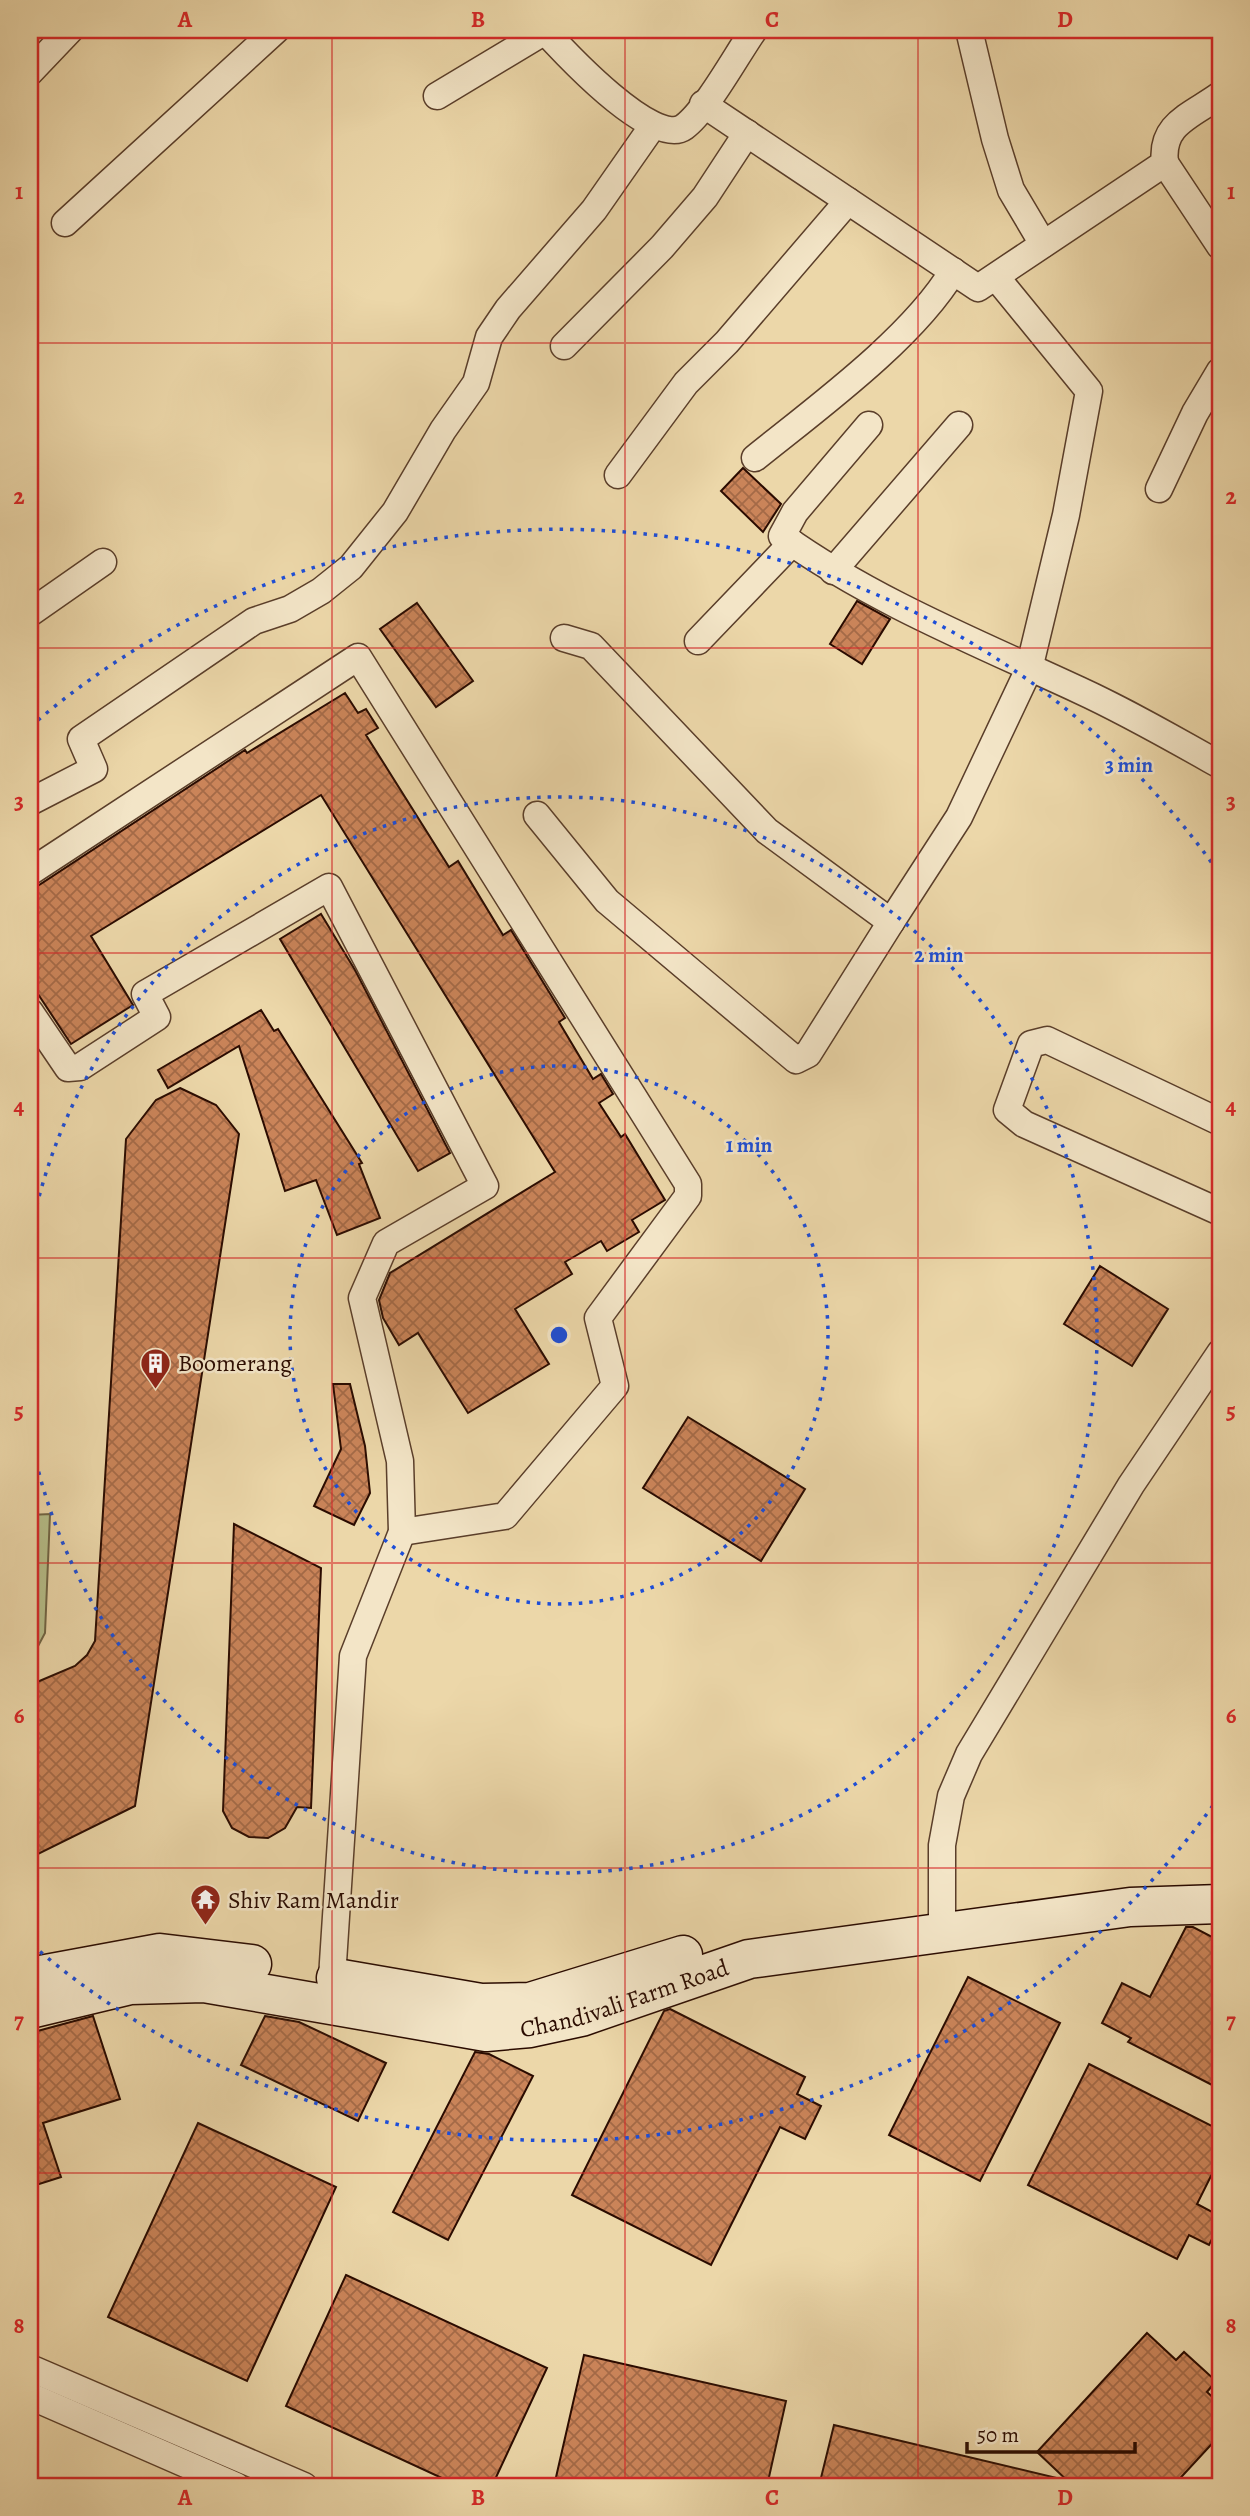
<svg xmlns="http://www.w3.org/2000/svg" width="1250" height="2516" font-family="Alegreya,serif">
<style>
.grass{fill:#b6be89;stroke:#706444;stroke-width:2}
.building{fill:url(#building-cross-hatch);stroke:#2a0b00;stroke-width:2}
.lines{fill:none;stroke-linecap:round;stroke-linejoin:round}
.street-casing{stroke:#5a3e2a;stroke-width:29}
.secondary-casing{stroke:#2a0b00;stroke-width:41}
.street{stroke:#f3e5c7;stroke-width:26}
.secondary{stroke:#f3e5c7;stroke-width:38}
.grid{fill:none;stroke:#d62828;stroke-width:2;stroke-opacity:0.55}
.ring{fill:none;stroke:#1d4ed8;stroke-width:3.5;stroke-dasharray:3.5 7}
.labels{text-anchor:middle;stroke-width:5;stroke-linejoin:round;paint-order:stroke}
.poi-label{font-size:24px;fill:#2a0b00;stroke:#f3e5c7;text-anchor:start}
.street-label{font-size:24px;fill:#2a0b00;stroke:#f3e5c7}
.centre{fill:#1d4ed8;stroke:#f3e5c7;stroke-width:3.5}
.ring-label{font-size:21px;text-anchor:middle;font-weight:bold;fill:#1d4ed8;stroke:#f3e5c7;stroke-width:5;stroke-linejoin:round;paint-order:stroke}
.neatline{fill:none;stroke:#d62828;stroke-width:2.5}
.grid-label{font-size:23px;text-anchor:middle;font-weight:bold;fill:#d62828}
</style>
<defs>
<pattern id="building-cross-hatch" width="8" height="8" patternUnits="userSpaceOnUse" patternTransform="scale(1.75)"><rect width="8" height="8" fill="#ca8459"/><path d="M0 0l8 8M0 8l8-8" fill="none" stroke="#a46a47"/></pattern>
</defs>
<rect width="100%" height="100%" fill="#ecd7a9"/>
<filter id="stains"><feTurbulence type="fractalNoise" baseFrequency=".00286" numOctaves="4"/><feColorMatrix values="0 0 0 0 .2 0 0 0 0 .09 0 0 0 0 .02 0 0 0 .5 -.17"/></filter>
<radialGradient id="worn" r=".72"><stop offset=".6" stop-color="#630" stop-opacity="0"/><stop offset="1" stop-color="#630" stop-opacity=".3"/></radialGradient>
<path class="grass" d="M 50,1514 L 45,1633 L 37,1648 L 30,1653 L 30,1515 Z"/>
<g class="building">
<path d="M 743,468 L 781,504 L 763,532 L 721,491 Z"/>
<path d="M 857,601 L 890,619 L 862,664 L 830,644 Z"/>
<path d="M 417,603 L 473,681 L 436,707 L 380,629 Z"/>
<path d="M 345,693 L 358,713 L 366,709 L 378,728 L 366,735 L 449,867 L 458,861 L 503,935 L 511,930 L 565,1018 L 559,1022 L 593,1079 L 601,1074 L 613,1094 L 599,1103 L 621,1137 L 625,1134 L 665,1200 L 632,1220 L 639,1232 L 607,1251 L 601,1241 L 565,1262 L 572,1274 L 515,1309 L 549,1364 L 468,1413 L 418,1333 L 399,1345 L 383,1318 L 379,1300 L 390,1273 L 555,1172 L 321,795 L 91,936 L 133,1005 L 71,1044 L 30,982 L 30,888 L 39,885 L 245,750 L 247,753 Z"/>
<path d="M 321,914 L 355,970 L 450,1153 L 418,1171 L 280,939 Z"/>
<path d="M 261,1010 L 274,1031 L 278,1029 L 362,1163 L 359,1164 L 380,1218 L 337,1235 L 316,1180 L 285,1191 L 239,1046 L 168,1088 L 158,1070 Z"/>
<path d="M 180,1088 L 216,1105 L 239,1134 L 135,1806 L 30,1858 L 30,1685 L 75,1666 L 87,1655 L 95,1641 L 126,1139 L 156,1100 Z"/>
<path d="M 1100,1266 L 1168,1309 L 1132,1366 L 1064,1324 Z"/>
<path d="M 333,1384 L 350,1384 L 365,1446 L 370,1493 L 354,1525 L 314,1506 L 341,1449 Z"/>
<path d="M 688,1417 L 805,1489 L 761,1561 L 643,1488 Z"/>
<path d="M 234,1524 L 321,1568 L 311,1808 L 297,1807 L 285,1828 L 268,1838 L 249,1837 L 232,1828 L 223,1811 Z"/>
<path d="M 1186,1927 L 1193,1927 L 1220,1941 L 1220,2089 L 1128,2042 L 1131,2038 L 1102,2023 L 1122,1983 L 1150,1997 Z"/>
<path d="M 968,1977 L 1060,2023 L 980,2181 L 889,2135 Z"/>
<path d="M 670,2009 L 805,2077 L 797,2094 L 821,2106 L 805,2139 L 780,2127 L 711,2265 L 572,2195 L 664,2011 Z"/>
<path d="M 93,2016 L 120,2099 L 43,2123 L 61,2177 L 30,2187 L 30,2033 Z"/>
<path d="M 265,2016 L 299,2022 L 386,2063 L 358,2121 L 241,2065 Z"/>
<path d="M 475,2052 L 489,2054 L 533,2076 L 448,2240 L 393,2212 Z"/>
<path d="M 1089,2064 L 1220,2130 L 1220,2158 L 1197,2204 L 1220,2216 L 1220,2223 L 1209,2245 L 1189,2235 L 1177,2259 L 1028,2185 Z"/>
<path d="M 198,2123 L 336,2187 L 247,2381 L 108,2317 Z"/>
<path d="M 346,2275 L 547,2368 L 492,2486 L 459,2486 L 286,2406 Z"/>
<path d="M 1147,2333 L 1176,2360 L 1184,2352 L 1216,2381 L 1207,2392 L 1220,2404 L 1220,2435 L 1173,2486 L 1073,2486 L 1037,2452 Z"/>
<path d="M 584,2355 L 786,2401 L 767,2486 L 554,2486 Z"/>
<path d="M 834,2425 L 1061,2479 L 1061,2486 L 819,2486 Z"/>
</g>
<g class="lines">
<defs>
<g id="street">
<path d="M 544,30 C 565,53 654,149 684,127 C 707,110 737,54 754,30"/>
<path d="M 969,30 L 995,139 L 1011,190 L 1043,244"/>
<path d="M 30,72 L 70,30"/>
<path d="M 437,96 L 545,31"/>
<path d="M 703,104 L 978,288 L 1165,163 C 1160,124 1191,116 1220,95"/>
<path d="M 1165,163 L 1220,246"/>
<path d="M 65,223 L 276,30"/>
<path d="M 564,346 L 662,247 L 705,197 L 747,133"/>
<path d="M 869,425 L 795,512 L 782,536 C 873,601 978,643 1079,690 C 1127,712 1174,739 1220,765"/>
<path d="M 755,458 C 817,408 913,338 953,271"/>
<path d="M 618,475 L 686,383 L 727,342 L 848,201"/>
<path d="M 1159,489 L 1195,413 L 1220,371"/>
<path d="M 833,571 L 959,425"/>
<path d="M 30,613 L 103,562"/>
<path d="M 564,638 L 591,646 L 767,831 L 891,922 L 959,817 L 1029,669 L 1066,515 L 1089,391 L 996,277"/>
<path d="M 698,641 L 792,543"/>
<path d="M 30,802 L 94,769 L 81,739 L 254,621 L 290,609 L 321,591 L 351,567 L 395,512 L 443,430 L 476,383 L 489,337 L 508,309 L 594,210 L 652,127"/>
<path d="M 537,815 L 607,901 L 796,1060 L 808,1054 L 891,922"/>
<path d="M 30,872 L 358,657 L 688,1184 L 688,1196 L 598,1318 L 615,1386 L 505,1516 L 402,1532"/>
<path d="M 30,1012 L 68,1068 L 80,1067 L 157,1017 L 145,994 L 329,887 L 485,1186 L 386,1243 L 362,1298 L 400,1461 L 402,1532 L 353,1656 L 331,1993"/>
<path d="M 1220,1122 L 1047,1040 L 1031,1044 L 1007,1110 L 1024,1124 L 1220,1212"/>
<path d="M 942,1930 L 942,1845 L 951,1796 L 969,1754 L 1131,1485 L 1220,1353"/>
<path d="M 30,2368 L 304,2486"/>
<path d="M 30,2396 L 236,2486"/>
</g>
<g id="secondary">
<path d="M 30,1977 L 160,1953 L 252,1964"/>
<path d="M 336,1978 L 481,2003 L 530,2002 L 683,1955"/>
<path id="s1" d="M 30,2009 L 130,1985 L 204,1983 L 486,2032 L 530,2028 L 581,2017 L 749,1959 L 1130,1907 L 1220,1904"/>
</g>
</defs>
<use href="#street" class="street-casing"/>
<use href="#secondary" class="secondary-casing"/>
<use href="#street" class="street"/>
<use href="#secondary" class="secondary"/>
</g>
<path class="grid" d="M 332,30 L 332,2486M 625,30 L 625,2486M 918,30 L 918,2486M 30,343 L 1220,343M 30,648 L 1220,648M 30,953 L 1220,953M 30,1258 L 1220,1258M 30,1563 L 1220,1563M 30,1868 L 1220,1868M 30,2173 L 1220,2173"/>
<g class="ring">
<circle cx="559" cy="1335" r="269"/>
<path d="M30 1237A538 538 0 1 1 30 1433"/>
<path d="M1219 1797A806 806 0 0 1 30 1943M30 727A806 806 0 0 1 1219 873"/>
</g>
<defs>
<symbol id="building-pin" viewBox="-11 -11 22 30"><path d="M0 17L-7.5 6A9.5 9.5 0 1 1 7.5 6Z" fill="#8f2418" stroke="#f3e5c7"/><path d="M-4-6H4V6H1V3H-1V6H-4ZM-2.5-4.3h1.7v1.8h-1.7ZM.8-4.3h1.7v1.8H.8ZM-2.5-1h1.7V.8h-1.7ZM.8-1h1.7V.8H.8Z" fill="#fff"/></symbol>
<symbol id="temple-pin" viewBox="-11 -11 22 30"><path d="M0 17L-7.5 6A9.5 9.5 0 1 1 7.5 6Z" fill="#8f2418" stroke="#f3e5c7"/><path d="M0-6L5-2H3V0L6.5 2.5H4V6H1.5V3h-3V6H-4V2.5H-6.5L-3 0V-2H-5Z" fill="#fff"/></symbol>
</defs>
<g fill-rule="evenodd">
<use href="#building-pin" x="138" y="1346" width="35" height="47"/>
<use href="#temple-pin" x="188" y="1882" width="35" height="47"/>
</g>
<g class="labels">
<g class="poi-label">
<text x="178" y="1371">Boomerang</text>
<text x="228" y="1908">Shiv Ram Mandir</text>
</g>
<g class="street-label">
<text dy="8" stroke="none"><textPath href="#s1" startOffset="606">Chandivali Farm Road</textPath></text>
</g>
</g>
<circle cx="559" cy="1335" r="10" class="centre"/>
<g class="ring-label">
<text x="1129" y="772">3 min</text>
<text x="939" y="962">2 min</text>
<text x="749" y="1152">1 min</text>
</g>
<rect width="1250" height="2516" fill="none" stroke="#ecd7a9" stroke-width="77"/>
<path d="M967 2442v10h168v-10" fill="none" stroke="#2a0b00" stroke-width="3.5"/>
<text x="977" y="2442" font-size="21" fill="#2a0b00" stroke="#f3e5c7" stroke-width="5" paint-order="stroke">50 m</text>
<rect x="38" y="38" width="1174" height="2440" class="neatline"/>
<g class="grid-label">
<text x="185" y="27">A</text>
<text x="478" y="27">B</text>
<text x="772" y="27">C</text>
<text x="1065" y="27">D</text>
<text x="19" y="199">1</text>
<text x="1231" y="199">1</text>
<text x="19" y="504">2</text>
<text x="1231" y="504">2</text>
<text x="19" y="809">3</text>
<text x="1231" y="809">3</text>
<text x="19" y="1114">4</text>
<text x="1231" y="1114">4</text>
<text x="19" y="1418">5</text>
<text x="1231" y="1418">5</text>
<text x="19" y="1723">6</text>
<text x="1231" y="1723">6</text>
<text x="19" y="2028">7</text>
<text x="1231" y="2028">7</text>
<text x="19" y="2333">8</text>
<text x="1231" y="2333">8</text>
<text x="185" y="2505">A</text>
<text x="478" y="2505">B</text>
<text x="772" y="2505">C</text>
<text x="1065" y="2505">D</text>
</g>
<rect width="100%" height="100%" filter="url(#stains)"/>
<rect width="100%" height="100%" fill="url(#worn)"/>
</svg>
